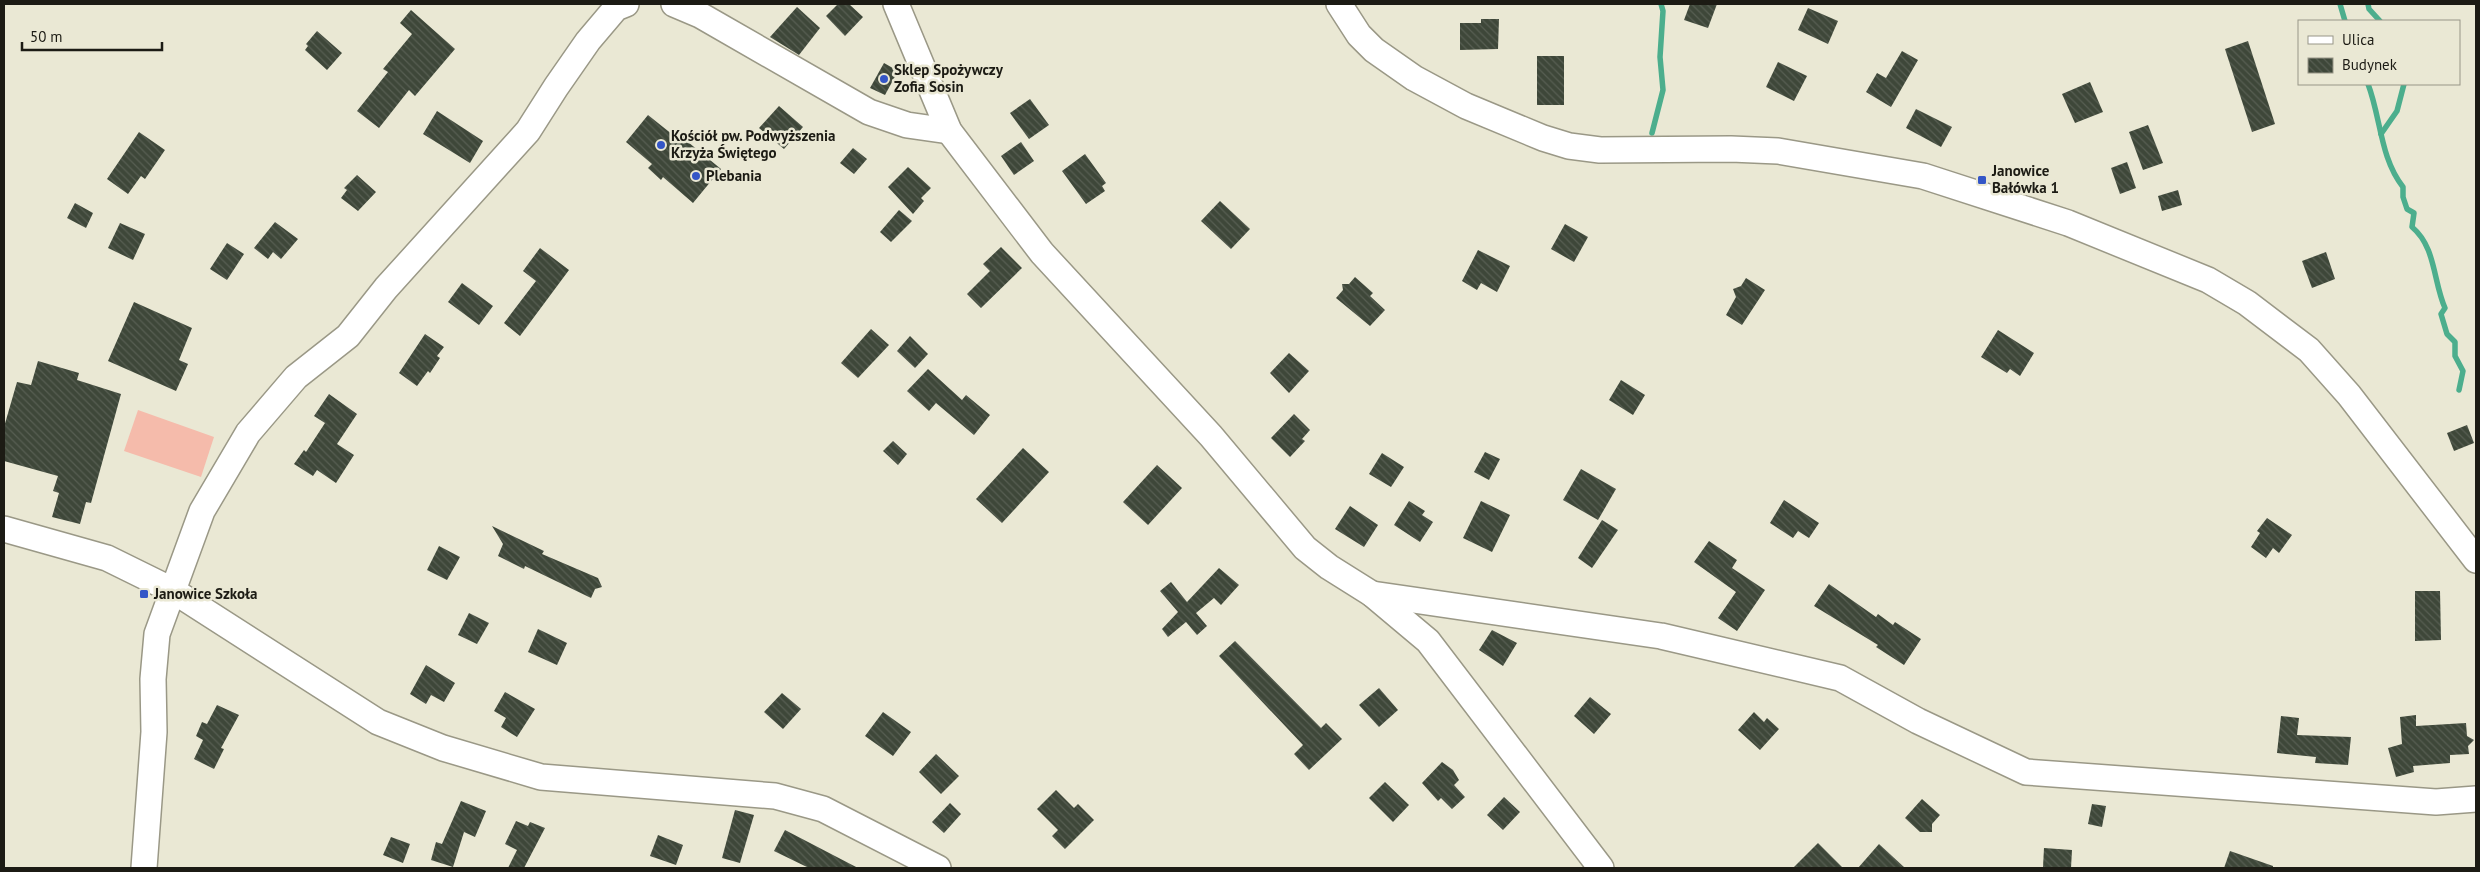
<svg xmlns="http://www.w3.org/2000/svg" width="2480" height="872" font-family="'PT Sans',sans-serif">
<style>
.pitch{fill:#f5bbab}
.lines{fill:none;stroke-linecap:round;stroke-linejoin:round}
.stream{stroke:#4cae8d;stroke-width:5.5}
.building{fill:url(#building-back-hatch)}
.minor-casing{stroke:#9a9886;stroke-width:28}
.minor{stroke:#fff;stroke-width:25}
.poi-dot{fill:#3456c7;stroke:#eae8d4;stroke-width:2}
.labels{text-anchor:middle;stroke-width:5;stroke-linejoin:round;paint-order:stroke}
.poi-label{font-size:15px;font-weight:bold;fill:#1c1b14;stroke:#eae8d4;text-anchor:start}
</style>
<defs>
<pattern id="building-back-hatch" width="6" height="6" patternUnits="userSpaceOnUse" patternTransform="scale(1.25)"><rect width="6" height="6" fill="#3e4739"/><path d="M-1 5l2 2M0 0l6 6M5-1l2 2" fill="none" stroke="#575e52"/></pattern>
</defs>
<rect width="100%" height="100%" fill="#eae8d4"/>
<path class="pitch" d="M 138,410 L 214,437 L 201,477 L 124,451 Z"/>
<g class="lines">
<g class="stream">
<path d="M 2340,4 L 2345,21"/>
<path d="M 2368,4 L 2369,9 L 2380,21"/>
<path d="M 2368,84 C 2381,118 2380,158 2403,187 L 2403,197 L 2407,209 L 2414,213 L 2412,227 C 2436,247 2433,281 2445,308 L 2441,314 L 2447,334 L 2455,342 L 2455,356 L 2463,371 L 2459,390"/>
<path d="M 1652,133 L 1663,90 L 1660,57 L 1663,11 L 1661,4"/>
<path d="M 2381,134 L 2397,111 L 2404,84"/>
</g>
</g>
<g class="building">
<path d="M 838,4 L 849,4 L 863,17 L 845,36 L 826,16 Z"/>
<path d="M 1690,4 L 1717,4 L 1708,28 L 1684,20 Z"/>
<path d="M 797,7 L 820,28 L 799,55 L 770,37 Z"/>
<path d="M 1808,8 L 1838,21 L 1828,44 L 1798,30 Z"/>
<path d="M 411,10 L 455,49 L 415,96 L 409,90 L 379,128 L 357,111 L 388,72 L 383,69 L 412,34 L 400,23 Z"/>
<path d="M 1481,19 L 1499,19 L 1498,49 L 1460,50 L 1460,23 L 1481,23 Z"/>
<path d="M 317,31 L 342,53 L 327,70 L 305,50 L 308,46 L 306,44 Z"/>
<path d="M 2248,41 L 2275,124 L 2252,132 L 2225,49 Z"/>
<path d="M 1902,51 L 1918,60 L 1891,107 L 1866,92 L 1877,73 L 1886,78 Z"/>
<rect x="1537" y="56" width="27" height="49"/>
<path d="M 1778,62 L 1807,76 L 1794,101 L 1766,87 Z"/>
<path d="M 884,63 L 898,71 L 885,95 L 870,88 Z"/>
<path d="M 2090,82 L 2103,112 L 2075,123 L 2062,94 Z"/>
<path d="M 1030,99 L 1049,125 L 1029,139 L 1010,113 Z"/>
<path d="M 779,106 L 803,127 L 784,149 L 759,128 Z"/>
<path d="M 1916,109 L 1952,127 L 1941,147 L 1906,128 Z"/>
<path d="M 437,111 L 483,141 L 470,163 L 423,134 Z"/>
<path d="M 648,115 L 673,135 L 677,130 L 690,139 L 688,142 L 721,169 L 693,203 L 663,177 L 661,180 L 648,168 L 652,164 L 626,142 Z"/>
<path d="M 2148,125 L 2163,163 L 2143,170 L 2129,132 Z"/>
<path d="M 139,132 L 165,150 L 145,179 L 141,176 L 128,194 L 107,179 Z"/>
<path d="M 1021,142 L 1034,161 L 1014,175 L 1001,156 Z"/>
<path d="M 853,148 L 867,159 L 854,174 L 840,163 Z"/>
<path d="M 1085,154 L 1106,183 L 1102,186 L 1105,191 L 1086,204 L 1062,171 Z"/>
<path d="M 2127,162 L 2136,188 L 2120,194 L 2111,168 Z"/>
<path d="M 908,167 L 931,188 L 921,198 L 924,201 L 913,214 L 888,187 Z"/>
<path d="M 357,175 L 376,192 L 358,211 L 341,198 L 347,190 L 344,188 Z"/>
<path d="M 2178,190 L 2182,205 L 2162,211 L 2158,196 Z"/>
<path d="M 1220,201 L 1250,229 L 1231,249 L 1201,221 Z"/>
<path d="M 75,203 L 93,213 L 86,228 L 67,218 Z"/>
<path d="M 899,210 L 912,221 L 891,242 L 880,232 Z"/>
<path d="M 275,222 L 298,239 L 281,259 L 273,252 L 268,259 L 254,248 Z"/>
<path d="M 120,223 L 145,234 L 133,260 L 108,248 Z"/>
<path d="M 1565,224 L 1588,237 L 1574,262 L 1551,249 Z"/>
<path d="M 227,243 L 244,254 L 227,280 L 210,269 Z"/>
<path d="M 1001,247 L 1022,268 L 981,308 L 967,294 L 990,271 L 983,264 Z"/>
<path d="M 540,248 L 569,270 L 520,336 L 504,323 L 536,281 L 523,271 Z"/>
<path d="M 1478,250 L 1510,266 L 1497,292 L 1481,283 L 1477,290 L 1462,281 Z"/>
<path d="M 2326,252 L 2335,279 L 2312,288 L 2302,261 Z"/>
<path d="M 1355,277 L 1373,293 L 1370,296 L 1385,310 L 1370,326 L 1336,298 L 1343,290 L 1342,284 L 1349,284 Z"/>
<path d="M 1746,278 L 1765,290 L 1742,325 L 1726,315 L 1736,297 L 1733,289 L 1741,286 Z"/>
<path d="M 462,283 L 493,306 L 479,325 L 448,302 Z"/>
<path d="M 134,302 L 192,328 L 179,360 L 188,364 L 176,391 L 108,361 Z"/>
<path d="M 871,329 L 889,345 L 858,378 L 841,363 Z"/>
<path d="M 1998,330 L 2034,353 L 2020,376 L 2010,369 L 2007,373 L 1981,357 Z"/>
<path d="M 425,334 L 444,347 L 437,356 L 440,358 L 430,373 L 428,371 L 417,386 L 399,373 Z"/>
<path d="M 910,336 L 928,354 L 915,368 L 897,351 Z"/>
<path d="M 1289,353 L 1309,371 L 1289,393 L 1270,373 Z"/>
<path d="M 38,361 L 79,373 L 77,380 L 121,394 L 91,503 L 86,502 L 80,524 L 52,517 L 59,493 L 53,491 L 58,476 L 4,461 L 4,427 L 17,382 L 31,385 Z"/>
<path d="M 928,369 L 962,400 L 966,395 L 990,415 L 974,435 L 936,403 L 929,411 L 907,391 Z"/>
<path d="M 1621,380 L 1645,395 L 1633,415 L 1609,400 Z"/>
<path d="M 329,394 L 357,414 L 337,444 L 354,455 L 336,483 L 317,470 L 313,476 L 294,464 L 304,450 L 306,452 L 325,423 L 314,416 Z"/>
<path d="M 1294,414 L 1310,430 L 1302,439 L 1305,441 L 1290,457 L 1271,438 Z"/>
<path d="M 2467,425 L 2474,443 L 2454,451 L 2447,433 Z"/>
<path d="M 893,441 L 907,454 L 898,465 L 883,451 Z"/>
<path d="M 1023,448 L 1049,472 L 1002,523 L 976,499 Z"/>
<path d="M 1485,452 L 1500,459 L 1489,480 L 1474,472 Z"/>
<path d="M 1382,453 L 1404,467 L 1391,487 L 1369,474 Z"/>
<path d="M 1157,465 L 1182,488 L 1148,525 L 1123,502 Z"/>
<path d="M 1581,469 L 1616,489 L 1598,520 L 1563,500 Z"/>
<path d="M 1784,500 L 1819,523 L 1809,538 L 1798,531 L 1793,538 L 1770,523 Z"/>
<path d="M 1409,501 L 1425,511 L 1422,515 L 1433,522 L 1420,542 L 1394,525 Z"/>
<path d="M 1481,501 L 1510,515 L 1492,552 L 1463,538 Z"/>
<path d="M 1350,506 L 1378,525 L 1364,547 L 1335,529 Z"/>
<path d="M 2267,518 L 2292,535 L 2279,553 L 2273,548 L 2266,558 L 2251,547 L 2260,533 L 2257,531 Z"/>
<path d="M 1602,520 L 1618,530 L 1592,568 L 1578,558 Z"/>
<path d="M 492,526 L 544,551 L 542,554 L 598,578 L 602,587 L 595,589 L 591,598 L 525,566 L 524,569 L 498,556 L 503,544 Z"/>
<path d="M 1709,541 L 1737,560 L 1732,568 L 1765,590 L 1737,631 L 1718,618 L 1736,592 L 1694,562 Z"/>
<path d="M 439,546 L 460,557 L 447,580 L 427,570 Z"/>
<path d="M 1219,568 L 1239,585 L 1221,605 L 1214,598 L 1196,613 L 1207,626 L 1197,635 L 1186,622 L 1168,637 L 1162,629 L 1178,612 L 1160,591 L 1171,582 L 1187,602 Z"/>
<path d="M 1829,584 L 1876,617 L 1878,614 L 1893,625 L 1895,622 L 1921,639 L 1904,665 L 1876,647 L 1878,645 L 1814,606 Z"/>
<path d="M 2415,591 L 2440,591 L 2441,640 L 2415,641 Z"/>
<path d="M 469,613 L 489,623 L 477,644 L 458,635 Z"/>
<path d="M 538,629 L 567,643 L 557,665 L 528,652 Z"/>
<path d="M 1492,630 L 1517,643 L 1503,666 L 1479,650 Z"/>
<path d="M 1235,641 L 1321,728 L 1326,723 L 1342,739 L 1309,770 L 1294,754 L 1303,745 L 1219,656 Z"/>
<path d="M 426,665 L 455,683 L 444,702 L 431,695 L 426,704 L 410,694 Z"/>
<path d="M 1379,688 L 1398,710 L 1379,727 L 1359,705 Z"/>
<path d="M 505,692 L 535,709 L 517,737 L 501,727 L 506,718 L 494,711 Z"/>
<path d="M 782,693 L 801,709 L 783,729 L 764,712 Z"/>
<path d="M 1590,697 L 1611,714 L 1594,734 L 1574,716 Z"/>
<path d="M 217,705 L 239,715 L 221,748 L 224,749 L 214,769 L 194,759 L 203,740 L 196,736 L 202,722 L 207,724 Z"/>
<path d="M 883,712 L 911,732 L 893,756 L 865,736 Z"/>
<path d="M 1754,712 L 1764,722 L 1767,718 L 1779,729 L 1760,750 L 1738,730 Z"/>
<path d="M 2416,715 L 2416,726 L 2466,723 L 2467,736 L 2474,740 L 2468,746 L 2469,754 L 2450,755 L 2450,763 L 2413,766 L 2414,772 L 2396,777 L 2388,748 L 2402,744 L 2400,717 Z"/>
<path d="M 2281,716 L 2299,718 L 2297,735 L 2351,737 L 2348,765 L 2315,763 L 2316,757 L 2277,753 Z"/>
<path d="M 936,754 L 959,776 L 941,794 L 919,772 Z"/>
<path d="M 1442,762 L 1453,770 L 1459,780 L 1454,785 L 1465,797 L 1452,809 L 1441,798 L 1438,801 L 1422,783 Z"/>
<path d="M 1385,782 L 1409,805 L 1393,822 L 1369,798 Z"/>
<path d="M 1056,790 L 1074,808 L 1078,804 L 1094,820 L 1065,849 L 1052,836 L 1058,830 L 1037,809 Z"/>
<path d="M 1504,797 L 1520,812 L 1503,830 L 1487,815 Z"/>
<path d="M 1922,799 L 1940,815 L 1932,824 L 1932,832 L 1920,832 L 1905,818 Z"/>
<path d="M 461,801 L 486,811 L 475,837 L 464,832 L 453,867 L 431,860 L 436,842 L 442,844 Z"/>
<path d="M 950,803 L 961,814 L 944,833 L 932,822 Z"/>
<path d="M 2092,804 L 2106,806 L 2102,827 L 2088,824 Z"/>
<path d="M 735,810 L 754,815 L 740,863 L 722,858 Z"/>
<path d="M 516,821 L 528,826 L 530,822 L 545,828 L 524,868 L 508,868 L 517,850 L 505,844 Z"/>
<path d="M 785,830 L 858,868 L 809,868 L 774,851 Z"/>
<path d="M 658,835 L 683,845 L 676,865 L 650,856 Z"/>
<path d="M 391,837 L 410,844 L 403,863 L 383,855 Z"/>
<path d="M 1818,843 L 1843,868 L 1793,868 Z"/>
<path d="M 1879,844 L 1905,868 L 1858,868 Z"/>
<path d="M 2044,848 L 2072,850 L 2071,868 L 2043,867 Z"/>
<path d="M 2230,851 L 2273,866 L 2273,868 L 2224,868 Z"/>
</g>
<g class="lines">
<defs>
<g id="minor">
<path d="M 674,4 L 700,15 L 869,112 L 907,125 L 949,131"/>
<path d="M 896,4 L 949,131 L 1042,253 L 1211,436 L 1305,548 L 1329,567 L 1372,594 L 1428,641 L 1601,868"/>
<path d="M 1339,4 L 1359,35 L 1374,50 L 1414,78 L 1466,106 L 1543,138 L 1569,146 L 1600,150 L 1731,149 L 1778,151 L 1923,176 L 2068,223 L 2208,280 L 2247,303 L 2309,350 L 2349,395 L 2476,560"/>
<path d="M 4,529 L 107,558 L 172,590 L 378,722 L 443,748 L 541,777 L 775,796 L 823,809 L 938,868"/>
<path d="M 1372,594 L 1661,636 L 1840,678 L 1918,721 L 2026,772 L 2436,802 L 2476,799"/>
<path d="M 144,868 L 154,732 L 153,679 L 157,634 L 202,511 L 248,433 L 296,377 L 348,336 L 386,288 L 528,131 L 556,87 L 588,41 L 616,8 L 626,4"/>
</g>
</defs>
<use href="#minor" class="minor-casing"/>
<use href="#minor" class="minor"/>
</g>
<g class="poi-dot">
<circle cx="884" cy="79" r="5"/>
<circle cx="661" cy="145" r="5"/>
<circle cx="696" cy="176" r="5"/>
<rect x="1977" y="175" width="10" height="10" rx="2.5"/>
<rect x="139" y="589" width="10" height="10" rx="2.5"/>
</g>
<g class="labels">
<g class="poi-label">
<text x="894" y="75">Sklep Spożywczy<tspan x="894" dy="17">Zofia Sosin</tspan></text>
<text x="671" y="141">Kościół pw. Podwyższenia<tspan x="671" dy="17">Krzyża Świętego</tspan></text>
<text x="1992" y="176">Janowice<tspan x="1992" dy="17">Bałówka 1</tspan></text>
<text x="706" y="181">Plebania</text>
<text x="154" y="599">Janowice Szkoła</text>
</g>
</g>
<rect width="2480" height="872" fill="none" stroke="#1c1b14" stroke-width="10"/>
<rect x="2298" y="20" width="162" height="65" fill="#eae8d4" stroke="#989687"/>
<rect x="2308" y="36" width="25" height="8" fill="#ffffff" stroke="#989687"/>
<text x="2342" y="45" font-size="15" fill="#1c1b14">Ulica</text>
<rect x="2308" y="58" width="25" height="15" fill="url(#building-back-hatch)" stroke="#989687"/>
<text x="2342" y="70" font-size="15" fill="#1c1b14">Budynek</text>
<path d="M22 42v8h140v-8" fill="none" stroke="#1c1b14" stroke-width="2.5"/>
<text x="30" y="42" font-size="15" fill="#1c1b14" stroke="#eae8d4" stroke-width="4" paint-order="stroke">50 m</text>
</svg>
